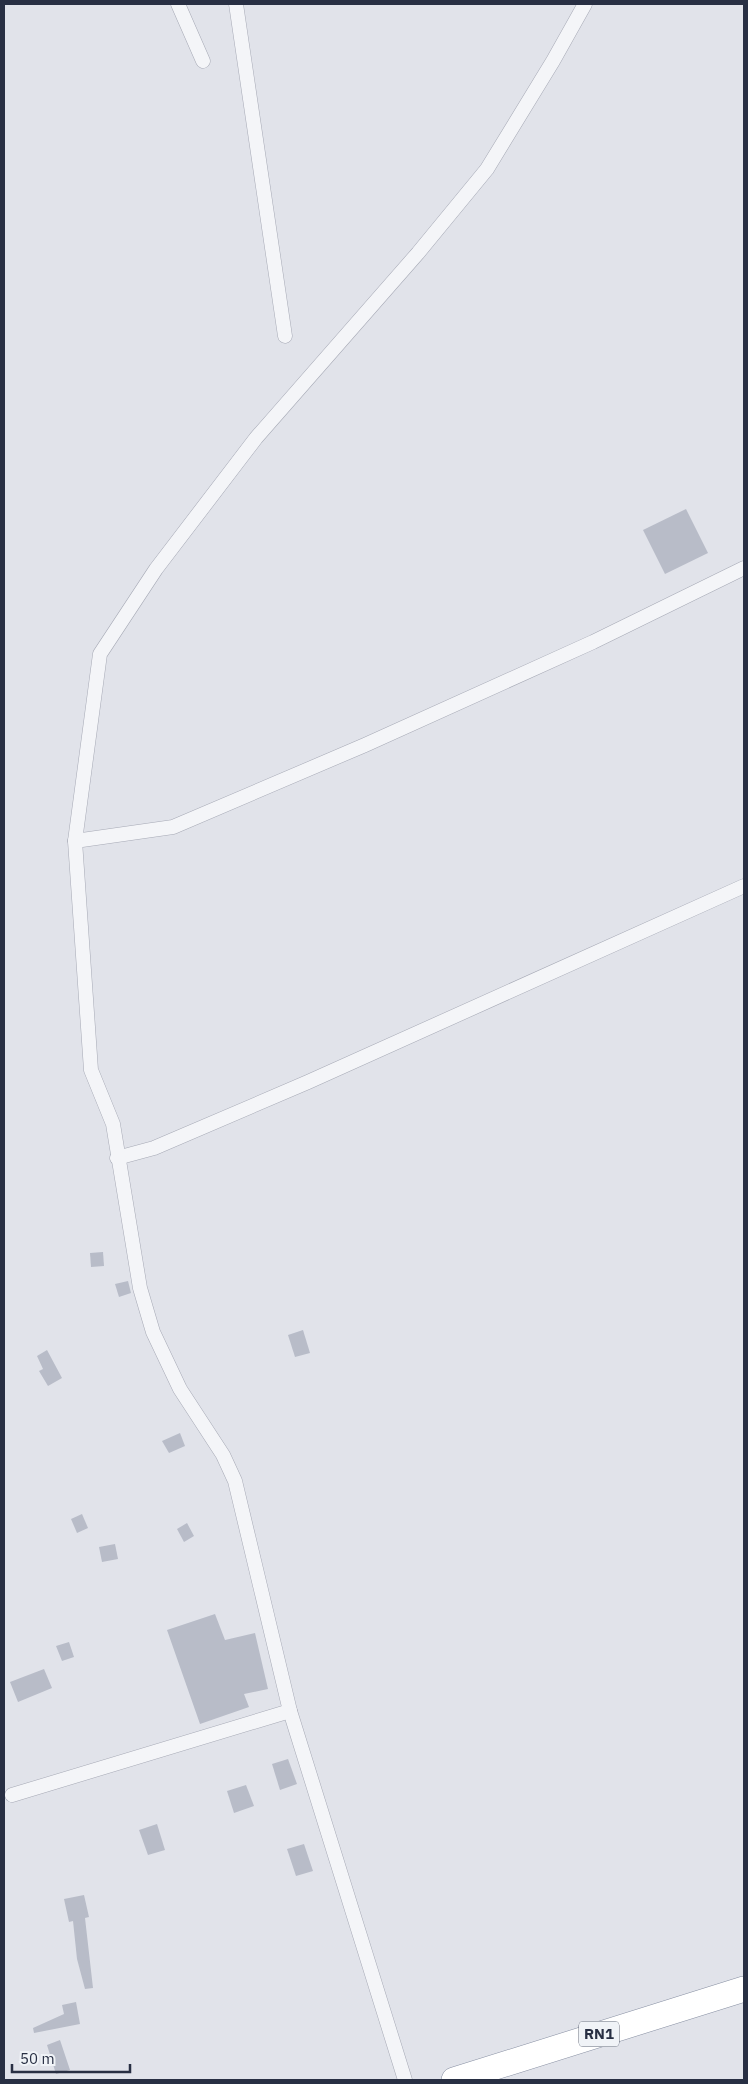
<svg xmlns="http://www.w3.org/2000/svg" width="748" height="2084" font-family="'IBM Plex Sans',sans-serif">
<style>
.building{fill:#b8bcc8}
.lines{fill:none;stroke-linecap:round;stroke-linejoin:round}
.street-casing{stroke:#a6a9b5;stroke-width:15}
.highway-casing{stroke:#878fa2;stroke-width:26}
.street{stroke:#f4f5f8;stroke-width:14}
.highway{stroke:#fff;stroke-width:25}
.labels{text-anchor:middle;stroke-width:5;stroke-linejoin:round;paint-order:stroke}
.shield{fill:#f0f3f7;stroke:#646a79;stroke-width:1}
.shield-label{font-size:15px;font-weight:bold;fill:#282f43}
</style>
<rect width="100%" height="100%" fill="#e1e3ea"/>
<g class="building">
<path d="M 686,509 L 708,553 L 665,574 L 643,530 Z"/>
<path d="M 103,1252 L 104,1266 L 91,1267 L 90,1253 Z"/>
<path d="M 128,1281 L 131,1293 L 119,1297 L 115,1284 Z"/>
<path d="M 303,1330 L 310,1353 L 295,1357 L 288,1335 Z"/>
<path d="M 47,1350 L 62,1378 L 48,1386 L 39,1371 L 43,1369 L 37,1356 Z"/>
<path d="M 180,1433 L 185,1446 L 169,1453 L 162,1441 Z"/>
<path d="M 82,1514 L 88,1528 L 77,1533 L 71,1519 Z"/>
<path d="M 187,1523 L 194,1536 L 184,1542 L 177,1529 Z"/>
<path d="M 115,1544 L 118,1559 L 102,1562 L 99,1547 Z"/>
<path d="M 215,1614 L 225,1640 L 255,1633 L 268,1689 L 244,1694 L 249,1707 L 200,1724 L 167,1630 Z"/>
<path d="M 69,1642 L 74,1657 L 62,1661 L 56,1646 Z"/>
<path d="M 44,1669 L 52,1688 L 18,1702 L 10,1682 Z"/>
<path d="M 288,1759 L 297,1784 L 280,1790 L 272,1764 Z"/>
<path d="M 246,1785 L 254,1806 L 234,1813 L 227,1791 Z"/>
<path d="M 157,1824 L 165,1850 L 148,1855 L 139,1830 Z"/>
<path d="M 304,1844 L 313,1871 L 296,1876 L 287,1849 Z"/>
<path d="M 84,1895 L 89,1917 L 85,1918 L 93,1988 L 85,1989 L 77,1959 L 73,1921 L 69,1922 L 64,1899 Z"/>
<path d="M 76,2002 L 80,2024 L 34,2033 L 33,2028 L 64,2014 L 62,2005 Z"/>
<path d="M 60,2040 L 70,2070 L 56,2074 L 47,2045 Z"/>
</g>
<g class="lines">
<defs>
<g id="street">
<path d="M 178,4 L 203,61"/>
<path d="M 236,4 L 285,336"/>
<path d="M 75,841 L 173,827 L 365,745 L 593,642 L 744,568"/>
<path d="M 117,1158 L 154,1148 L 308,1082 L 744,886"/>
<path d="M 12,1795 L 290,1711"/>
<path d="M 405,2080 L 290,1711 L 235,1481 L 223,1455 L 180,1389 L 153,1332 L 140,1288 L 113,1124 L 91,1070 L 75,841 L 100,654 L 156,569 L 256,438 L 418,253 L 487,169 L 553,61 L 585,4"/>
</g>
<path id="highway" d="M 454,2080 L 744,1989"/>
</defs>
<use href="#street" class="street-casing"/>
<use href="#highway" class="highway-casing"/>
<use href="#street" class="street"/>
<use href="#highway" class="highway"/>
</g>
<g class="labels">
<rect class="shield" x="579" y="2021.5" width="40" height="25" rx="4"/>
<g class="shield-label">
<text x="599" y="2039">RN1</text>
</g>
</g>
<rect width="748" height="2084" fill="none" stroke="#282f43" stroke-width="10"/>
<path d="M12 2064v8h118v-8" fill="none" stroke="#282f43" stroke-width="2.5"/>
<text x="20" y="2064" font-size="15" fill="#282f43" stroke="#f0f3f7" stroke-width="4" paint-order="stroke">50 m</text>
</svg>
